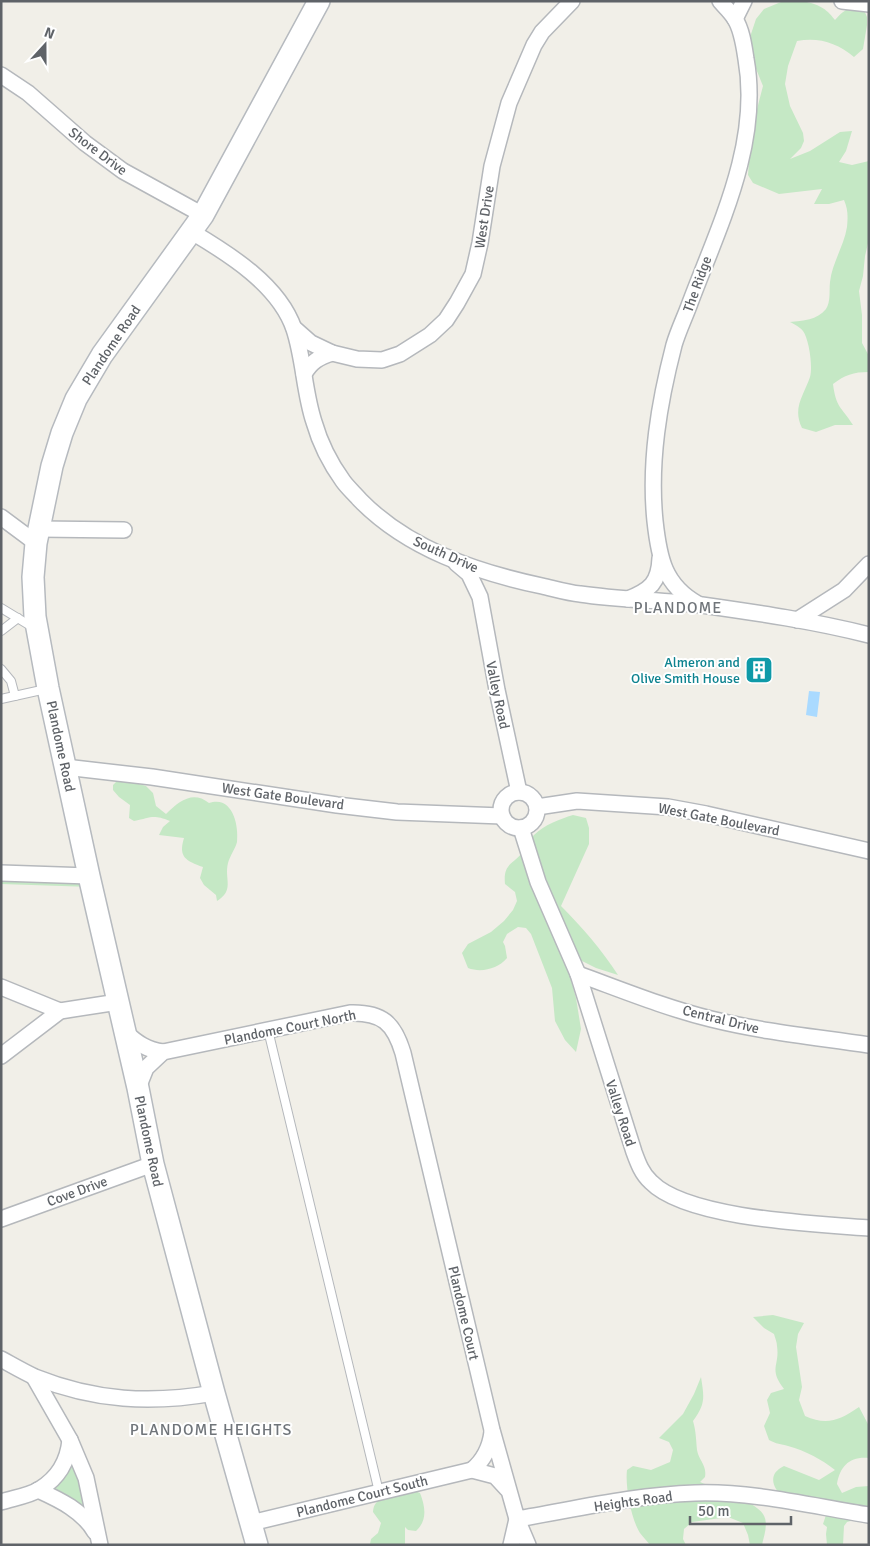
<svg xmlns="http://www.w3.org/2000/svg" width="870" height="1546" font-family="Signika,sans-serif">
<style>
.green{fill:#c5e8c5}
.water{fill:#aadaff}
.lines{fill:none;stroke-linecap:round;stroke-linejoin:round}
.service-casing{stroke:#b5b8bc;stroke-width:10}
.minor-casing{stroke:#b5b8bc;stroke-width:18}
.secondary-casing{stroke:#b6babf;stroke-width:24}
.service{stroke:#fff;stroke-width:8}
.minor{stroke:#fff;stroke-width:15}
.secondary{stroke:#fff;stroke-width:21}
.labels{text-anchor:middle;stroke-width:4;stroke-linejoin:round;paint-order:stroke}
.street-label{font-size:14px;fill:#5f6368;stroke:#fff}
.culture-label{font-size:14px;fill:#0d838f;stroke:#fff;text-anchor:end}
.quarter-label{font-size:16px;letter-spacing:1px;fill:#70757a;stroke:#fff}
</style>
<rect width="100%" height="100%" fill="#f1efe8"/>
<g class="green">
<path d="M 803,1 C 819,5 825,7 835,20 C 845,9 849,6 864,10 L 867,17 L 867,25 L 863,49 L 854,57 C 837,43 819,37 797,41 L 788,66 L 785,84 L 790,106 L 803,133 L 804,141 L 801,148 L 790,159 L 810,151 L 840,132 L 852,131 L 846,151 L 839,162 L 852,165 L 869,161 L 869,239 L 865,256 L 863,276 L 859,291 L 862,315 L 862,343 L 869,356 L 869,372 C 853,372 845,375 833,384 C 836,408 841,406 853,425 L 835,425 L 816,432 L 802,428 C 792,408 804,395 810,377 C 813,367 809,339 803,331 C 800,327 794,324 790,322 C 803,321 817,320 826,309 C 831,301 829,291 830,282 C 832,263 844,246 847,227 C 848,217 848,209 844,200 L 829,204 L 814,204 L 822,189 L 779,194 L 753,183 L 748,175 L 751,132 L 763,86 L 750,54 L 749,40 L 756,19 L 764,9 L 781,2 Z"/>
<path d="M 125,780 L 146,786 L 153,793 L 156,806 L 166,814 C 179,801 193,790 209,803 C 232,795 239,824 237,842 C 236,847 230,856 228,863 C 224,879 235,890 217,901 L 216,895 L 204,885 L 200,878 L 203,867 C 186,861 178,857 184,838 L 159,835 L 163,827 L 170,821 C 152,814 151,818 134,821 L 129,818 L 130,805 L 119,797 L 113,790 L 113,785 L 116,782 Z"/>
<path d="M 573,815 L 586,818 L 589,828 L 589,844 L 561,906 C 582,927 602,950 618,975 L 596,968 L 574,957 L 569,973 L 576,998 L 581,1029 L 576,1052 L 565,1040 L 555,1021 L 552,988 L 531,934 L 526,928 L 518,927 L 507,934 L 503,942 L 505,946 L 507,958 C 498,969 481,973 468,968 L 462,953 L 468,944 L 491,932 L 504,921 L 513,910 L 517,901 L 515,892 L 505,884 C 503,864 512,865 523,852 C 527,847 529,839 534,835 C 544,825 560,819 573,815 Z"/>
<path d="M 1,873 L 89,876 L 92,887 L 1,884 Z"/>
<path d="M 773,1315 L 804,1323 L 798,1334 L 796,1347 L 802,1387 L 799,1400 L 805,1416 C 827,1426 840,1420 859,1407 L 869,1426 L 869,1458 C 850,1456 840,1466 837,1484 L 842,1493 L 856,1487 L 869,1486 L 869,1523 C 862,1519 854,1520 847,1522 L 844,1526 L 843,1545 L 827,1545 L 826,1534 L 827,1527 L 823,1524 L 826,1515 C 819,1513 810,1514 803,1511 C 787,1505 757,1479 784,1466 L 819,1480 L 835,1470 C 821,1459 806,1451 788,1446 C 781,1444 776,1444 769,1440 L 764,1426 L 770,1413 L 767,1400 L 771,1393 L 784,1389 C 768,1368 780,1366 777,1346 C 777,1342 775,1338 774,1334 L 764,1328 L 753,1317 Z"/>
<path d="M 701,1377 C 704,1397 706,1404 693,1421 C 696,1431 696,1439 697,1450 C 699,1461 707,1465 705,1477 L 700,1482 C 714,1488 755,1501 763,1514 C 769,1523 764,1535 762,1545 L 750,1545 L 748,1535 L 743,1523 L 728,1517 L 692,1522 L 684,1529 L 683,1539 L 686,1545 L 650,1545 C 647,1541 643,1537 640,1533 C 631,1519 625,1486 627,1470 L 633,1466 L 651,1470 L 670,1462 L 673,1450 L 669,1442 L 659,1438 L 683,1414 L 694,1394 Z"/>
<path d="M 70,1440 L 99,1538 L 38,1490 L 53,1479 Z"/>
<path d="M 407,1488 L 420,1493 C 425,1506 428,1520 416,1531 L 408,1530 L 405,1527 L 405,1545 L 370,1544 L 371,1539 L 378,1533 L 381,1523 L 373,1512 C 373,1496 395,1493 407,1488 Z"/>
</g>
<path class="water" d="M 809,691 L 820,692 L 817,717 L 806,715 Z"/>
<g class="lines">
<defs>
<g id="service">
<path d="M 1,608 L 34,628"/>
<path d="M 1,631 L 18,618"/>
<path d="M 1,669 L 11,681 L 15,696"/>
<path d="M 1,699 L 46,689"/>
<path d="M 268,1030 L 379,1492"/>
</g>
<g id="minor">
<path d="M 842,1 L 869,4"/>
<path d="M 735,19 L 744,1"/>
<path d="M 1,75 L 28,93 L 85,143 L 123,171 L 203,215"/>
<path d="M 192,232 C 229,254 279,285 294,329 C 304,359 304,392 314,422 C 320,443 330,463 343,481 C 348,488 355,494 360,500 C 408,549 476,572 542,586 C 555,589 568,593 580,594 C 621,600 662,600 702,605 C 758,613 814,621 869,635"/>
<path d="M 294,328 L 311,343 L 332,353 L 357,359 L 382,360 L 400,354 L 430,335 L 446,320 L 457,303 L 473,274 L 480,243 L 492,166 L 509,103 L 534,45 L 542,32 L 572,1"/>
<path d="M 304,374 C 311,362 319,357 332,353"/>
<path d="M 1,517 L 36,543"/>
<path d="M 39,529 L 124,530"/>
<path d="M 456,563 L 469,574 L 480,597 L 497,690 L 519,792"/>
<path d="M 628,599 C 650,590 659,583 660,558"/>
<path d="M 698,604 C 664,585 659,558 655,521 C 649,462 659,403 674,345 C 678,331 685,317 690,303 C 719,226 761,143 746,59 C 744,46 742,30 735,19 C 731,12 725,7 720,1"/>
<path d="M 797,620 L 844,590 L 869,564"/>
<path d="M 65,767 L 152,777 L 337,805 L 397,812 L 502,816"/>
<circle cx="519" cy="810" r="18"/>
<path d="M 537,807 L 577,801 L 668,807 L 706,814 L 869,851"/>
<path d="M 521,828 L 538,882 L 578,974 L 634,1152 C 638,1163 642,1174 651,1182 C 687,1219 817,1224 869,1228"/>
<path d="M 1,873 L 89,876"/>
<path d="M 578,974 C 622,990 666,1008 711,1019 C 763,1032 816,1037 869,1045"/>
<path d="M 1,987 L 60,1011"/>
<path d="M 125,1032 C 137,1043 147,1050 163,1052"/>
<path d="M 1,1056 L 60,1011 L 118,1002"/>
<path d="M 138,1088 L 146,1068 L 163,1052 L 350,1013 C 382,1012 394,1023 403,1053 L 492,1430 L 517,1519 C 576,1509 635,1495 695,1493 C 752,1491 812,1506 869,1515"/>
<path d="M 1,1219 L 153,1164"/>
<path d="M 1,1359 C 12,1365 24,1372 35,1377 C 95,1401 151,1404 214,1393"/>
<path d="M 34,1377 L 70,1440 L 86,1478 L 100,1545"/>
<path d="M 472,1470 C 484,1460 490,1448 492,1432"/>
<path d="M 38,1490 C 60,1500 83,1511 95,1532"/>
<path d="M 1,1502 C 13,1498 29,1496 40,1489 C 58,1478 68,1461 70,1440"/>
<path d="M 251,1523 L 472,1470 L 495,1476 L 507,1489"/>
<path d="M 511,1545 L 517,1519 L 528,1545"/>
</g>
<path id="secondary" d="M 257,1545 L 214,1393 L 153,1164 L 138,1088 L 89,876 L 48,688 L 35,617 L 33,577 L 36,543 L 52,466 L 62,433 L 76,399 L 102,355 L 203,215 L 319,1"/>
</defs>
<use href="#service" class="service-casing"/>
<use href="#minor" class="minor-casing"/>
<use href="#secondary" class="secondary-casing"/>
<use href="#service" class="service"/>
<use href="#minor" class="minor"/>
<use href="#secondary" class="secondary"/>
</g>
<defs>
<symbol id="building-square" viewBox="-11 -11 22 22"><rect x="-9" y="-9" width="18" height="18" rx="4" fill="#0f9aa8" stroke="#fff"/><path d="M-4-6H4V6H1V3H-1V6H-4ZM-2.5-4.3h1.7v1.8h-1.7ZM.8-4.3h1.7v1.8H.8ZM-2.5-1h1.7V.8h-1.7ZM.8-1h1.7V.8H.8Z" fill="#fff"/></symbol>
</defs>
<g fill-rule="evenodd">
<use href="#building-square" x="743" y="654" width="32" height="32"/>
</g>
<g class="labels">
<g class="street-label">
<text transform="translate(98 151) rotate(37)" y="5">Shore Drive</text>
<text transform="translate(484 217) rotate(-81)" y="5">West Drive</text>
<text transform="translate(697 284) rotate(-70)" y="5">The Ridge</text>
<text transform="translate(111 345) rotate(-56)" y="5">Plandome Road</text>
<text transform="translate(446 554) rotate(24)" y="5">South Drive</text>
<text transform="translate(498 695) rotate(78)" y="5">Valley Road</text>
<text transform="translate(61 746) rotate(78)" y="5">Plandome Road</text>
<text transform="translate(283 796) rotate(8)" y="5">West Gate Boulevard</text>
<text transform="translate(719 819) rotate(11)" y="5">West Gate Boulevard</text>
<text transform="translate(721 1019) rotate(14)" y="5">Central Drive</text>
<text transform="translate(290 1027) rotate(-11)" y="5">Plandome Court North</text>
<text transform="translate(621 1113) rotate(72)" y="5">Valley Road</text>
<text transform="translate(149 1141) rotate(78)" y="5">Plandome Road</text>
<text transform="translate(77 1191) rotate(-20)" y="5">Cove Drive</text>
<text transform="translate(464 1313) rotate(77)" y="5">Plandome Court</text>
<text transform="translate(362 1496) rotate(-14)" y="5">Plandome Court South</text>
<text transform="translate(633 1501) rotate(-8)" y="5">Heights Road</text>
</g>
<g class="culture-label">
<text x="740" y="667">Almeron and<tspan x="740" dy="16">Olive Smith House</tspan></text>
</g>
<g class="quarter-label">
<text x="678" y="613">PLANDOME</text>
<text x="211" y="1435">PLANDOME HEIGHTS</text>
</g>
</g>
<rect width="870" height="1546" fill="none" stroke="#5f6368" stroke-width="5"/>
<g transform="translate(45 45) rotate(21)" stroke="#ffffff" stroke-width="4" paint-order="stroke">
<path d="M0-4L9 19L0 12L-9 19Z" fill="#5f6368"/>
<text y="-8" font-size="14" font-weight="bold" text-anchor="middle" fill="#5f6368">N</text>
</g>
<path d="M690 1516v8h101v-8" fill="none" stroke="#5f6368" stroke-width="2.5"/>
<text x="698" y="1516" font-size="15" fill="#5f6368" stroke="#ffffff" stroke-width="4" paint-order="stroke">50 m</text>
</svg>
